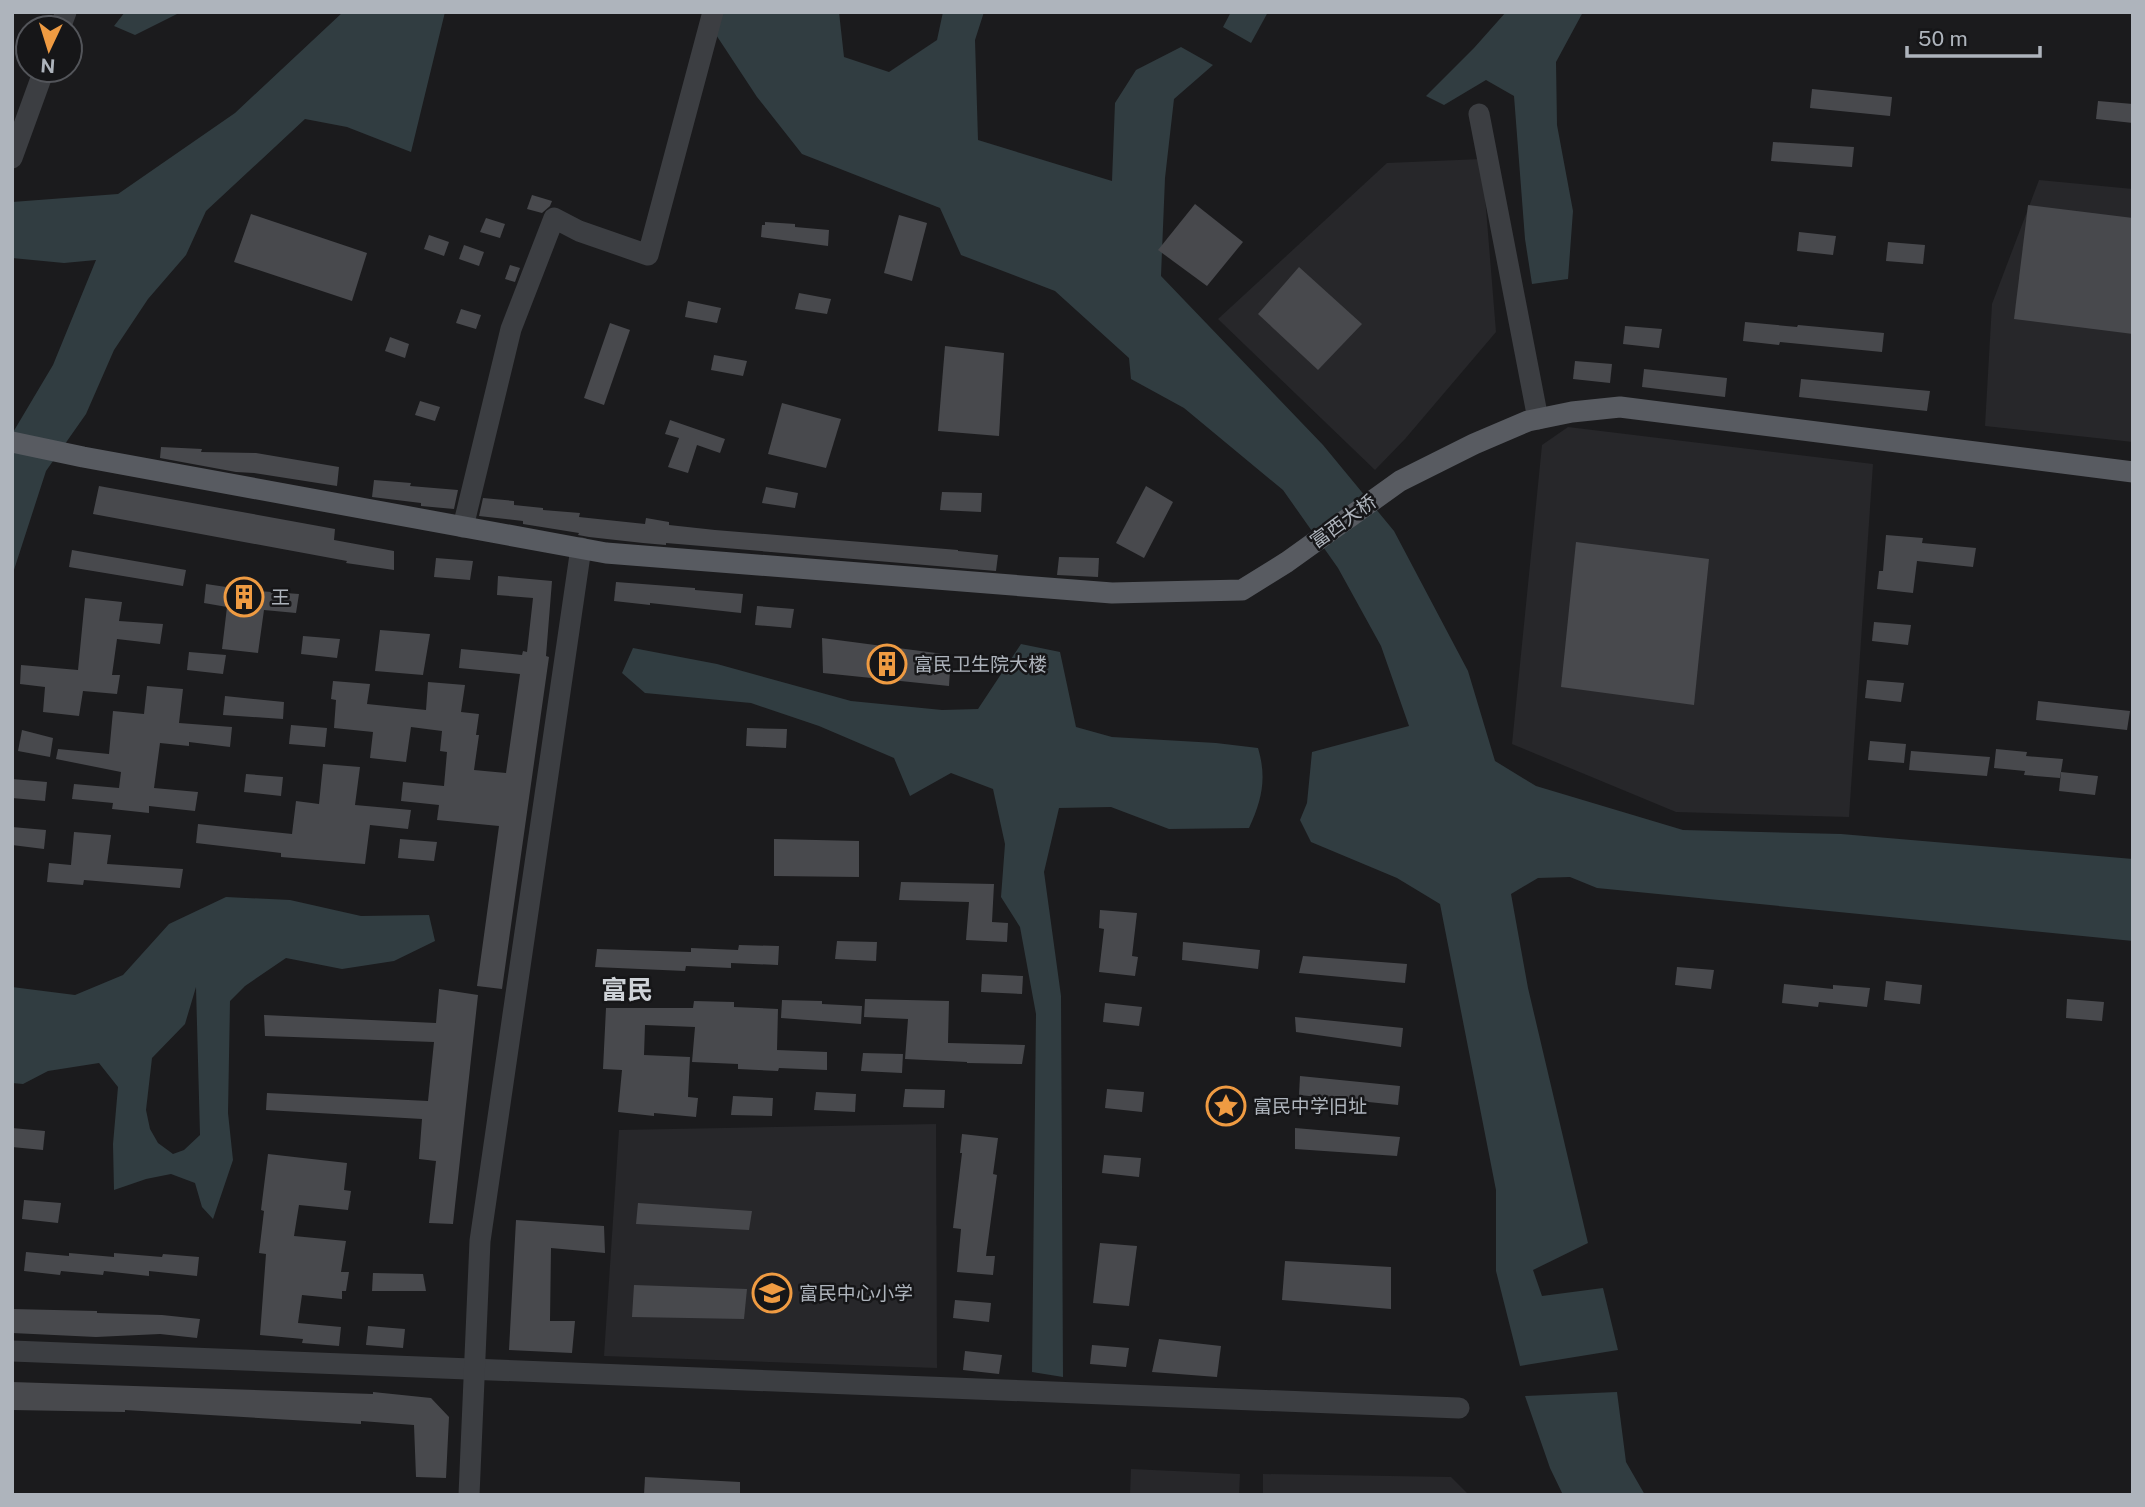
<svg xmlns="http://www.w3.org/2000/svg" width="2145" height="1507" font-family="'Public Sans','Noto Sans SC',sans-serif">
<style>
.built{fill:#27272a}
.water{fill:#313d41;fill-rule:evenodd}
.building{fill:#48494d}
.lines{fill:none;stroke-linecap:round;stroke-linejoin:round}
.minor{stroke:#3c3e42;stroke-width:21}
.major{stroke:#585b61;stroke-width:21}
.labels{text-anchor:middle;stroke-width:5;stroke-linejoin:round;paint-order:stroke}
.street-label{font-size:19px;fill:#aeb4bc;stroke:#161618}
.poi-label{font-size:19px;fill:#aeb4bc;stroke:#161618;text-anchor:start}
.district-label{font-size:26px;font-weight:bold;fill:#cfd3d8;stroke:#161618}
</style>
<rect width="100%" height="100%" fill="#1b1b1d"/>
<g class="built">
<path d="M 1482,159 L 1496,332 L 1405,439 L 1375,470 L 1218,319 L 1387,163 Z"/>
<path d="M 2039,180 L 2133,189 L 2133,442 L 1985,426 L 1992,304 Z"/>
<path d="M 1568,427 L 1873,464 L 1849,817 L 1676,812 L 1512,744 L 1542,445 Z"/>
<path d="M 936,1124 L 937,1368 L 604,1356 L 619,1130 Z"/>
<path d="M 1131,1469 L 1240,1474 L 1239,1495 L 1130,1495 Z"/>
<path d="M 1263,1474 L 1451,1477 L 1469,1495 L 1263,1495 Z"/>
</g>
<g class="water">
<path d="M 125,12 L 181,12 L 135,35 L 114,26 Z"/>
<path d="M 343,12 L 445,12 L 411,152 L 347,127 L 305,119 L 206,211 L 186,255 L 148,299 L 114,350 L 86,414 L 46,471 L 12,576 L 12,434 L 53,365 L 96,260 L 64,263 L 12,258 L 12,202 L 118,194 L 235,113 Z"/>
<path d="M 701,12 L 839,12 L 844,57 L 889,72 L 937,40 L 943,12 L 984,12 L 975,40 L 978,140 L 1112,181 L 1115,103 L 1136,70 L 1181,47 L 1213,65 L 1174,99 L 1165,178 L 1161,276 L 1323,445 L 1394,531 L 1468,671 L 1495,761 L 1536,786 L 1683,830 L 1841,834 L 2133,859 L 2133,941 L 1597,888 L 1570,877 L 1538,878 L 1511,894 L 1528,988 L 1588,1243 L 1533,1270 L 1542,1296 L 1603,1288 L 1618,1350 L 1520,1366 L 1496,1271 L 1496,1190 L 1440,904 L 1397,878 L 1311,842 L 1300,820 L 1307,803 L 1312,752 L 1409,726 L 1381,646 L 1338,568 L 1283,490 L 1184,408 L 1131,379 L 1129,358 L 1055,291 L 961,255 L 940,208 L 802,154 L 757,97 Z"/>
<path d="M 1231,12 L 1268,12 L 1251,43 L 1223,27 Z"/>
<path d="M 1506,12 L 1583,12 L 1556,62 L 1557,125 L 1573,211 L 1568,279 L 1532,284 L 1525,239 L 1514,96 L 1486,80 L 1444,105 L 1426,96 L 1474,48 Z"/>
<path d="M 1021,644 L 1060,652 L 1076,727 L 1112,737 L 1216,743 L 1258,748 C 1267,778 1262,800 1249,828 L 1169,829 L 1111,807 L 1059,808 L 1044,872 L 1061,996 L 1063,1377 L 1032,1372 L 1036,1014 L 1020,927 L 1001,897 L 1005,844 L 993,789 L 951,773 L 910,796 L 894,758 L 819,726 L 751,703 L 645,693 L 622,673 L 633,648 L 717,664 L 851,701 L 942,710 L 978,709 Z"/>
<path d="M 226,897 L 290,900 L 361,916 L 429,915 L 435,941 L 394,961 L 342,969 L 286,958 L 245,986 L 230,1001 L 228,1113 L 233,1160 L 213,1219 L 202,1207 L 195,1183 L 171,1174 L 146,1179 L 114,1190 L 113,1144 L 118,1087 L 99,1063 L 48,1071 L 23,1084 L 12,1083 L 12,987 L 75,995 L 123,975 L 169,924 ZM 196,987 L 200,1135 L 184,1150 L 173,1154 L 158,1143 L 150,1129 L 146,1110 L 152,1058 L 185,1024 Z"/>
<path d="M 1617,1392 L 1626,1462 L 1645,1495 L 1563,1495 L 1550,1468 L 1525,1396 Z"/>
</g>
<g class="building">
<path d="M 1812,89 L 1892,97 L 1890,116 L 1810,108 Z"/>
<path d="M 2098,101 L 2133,104 L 2133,123 L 2096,119 Z"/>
<path d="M 1773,142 L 1854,147 L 1852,167 L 1771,161 Z"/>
<path d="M 532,195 L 552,201 L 550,206 L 542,213 L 527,209 Z"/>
<path d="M 1195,204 L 1243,242 L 1207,286 L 1158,250 Z"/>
<path d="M 2028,205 L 2133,218 L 2133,334 L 2014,319 Z"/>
<path d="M 251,214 L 367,253 L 352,301 L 234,262 Z"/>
<path d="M 899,215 L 927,223 L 912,281 L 884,273 Z"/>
<path d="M 486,218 L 505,224 L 500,238 L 480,232 Z"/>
<path d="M 765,222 L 795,224 L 795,227 L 829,230 L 828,246 L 761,237 L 762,225 L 765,225 Z"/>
<path d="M 1799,232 L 1836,236 L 1833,255 L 1797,251 Z"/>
<path d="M 429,235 L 449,242 L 444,256 L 424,249 Z"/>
<path d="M 1888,242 L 1925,245 L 1923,264 L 1886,261 Z"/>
<path d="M 464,245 L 484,252 L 479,266 L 459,259 Z"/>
<path d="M 510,265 L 520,268 L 515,282 L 505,279 Z"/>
<path d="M 1299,267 L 1362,324 L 1318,370 L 1258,314 Z"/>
<path d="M 799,293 L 831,299 L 827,314 L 795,309 Z"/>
<path d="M 688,301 L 721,308 L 717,323 L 685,317 Z"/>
<path d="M 461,309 L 481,315 L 476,329 L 456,323 Z"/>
<path d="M 1745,322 L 1797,327 L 1798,325 L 1884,333 L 1882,352 L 1780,342 L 1779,345 L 1743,341 Z"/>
<path d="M 610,323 L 630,330 L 604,405 L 584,398 Z"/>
<path d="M 1625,326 L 1662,329 L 1659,348 L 1623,344 Z"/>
<path d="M 390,337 L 409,344 L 405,358 L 385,351 Z"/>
<path d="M 945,346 L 1004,353 L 999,436 L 938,431 Z"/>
<path d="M 714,355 L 747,361 L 743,376 L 711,370 Z"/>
<path d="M 1575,361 L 1612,364 L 1610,383 L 1573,379 Z"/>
<path d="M 1644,369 L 1727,378 L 1725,397 L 1642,387 Z"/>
<path d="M 1801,379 L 1930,391 L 1927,411 L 1799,397 Z"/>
<path d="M 420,401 L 440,407 L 435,421 L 415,415 Z"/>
<path d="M 782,403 L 841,419 L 826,468 L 768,454 Z"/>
<path d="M 670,420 L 725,439 L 720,453 L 697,445 L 688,473 L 668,467 L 679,438 L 665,434 Z"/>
<path d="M 161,447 L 202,449 L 201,452 L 256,453 L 339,467 L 337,486 L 254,473 L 236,472 L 160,458 Z"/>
<path d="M 374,480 L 411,483 L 410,486 L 458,490 L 454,509 L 421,506 L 421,503 L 372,497 Z"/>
<path d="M 99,486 L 335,529 L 334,540 L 394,551 L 394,570 L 346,563 L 347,561 L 93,514 Z"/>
<path d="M 1146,486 L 1173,502 L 1144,558 L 1116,543 Z"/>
<path d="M 766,487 L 798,493 L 795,508 L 762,503 Z"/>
<path d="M 942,492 L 982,493 L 981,512 L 940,510 Z"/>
<path d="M 483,498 L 514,501 L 514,505 L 543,508 L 543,510 L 580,513 L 579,517 L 645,524 L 646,518 L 669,522 L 669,525 L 715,530 L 958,550 L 958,551 L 998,555 L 996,571 L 666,543 L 666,545 L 643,543 L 589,537 L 578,535 L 579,533 L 523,524 L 523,521 L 479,516 Z"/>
<path d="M 1886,535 L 1923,538 L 1922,543 L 1976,548 L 1973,567 L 1917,561 L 1913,593 L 1877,589 L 1879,571 L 1883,571 Z"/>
<path d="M 1576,542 L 1709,559 L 1694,705 L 1561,687 Z"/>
<path d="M 72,550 L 186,570 L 183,586 L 69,567 Z"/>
<path d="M 1059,557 L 1099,558 L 1098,577 L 1057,575 Z"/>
<path d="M 436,558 L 473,561 L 470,580 L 434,577 Z"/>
<path d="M 498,576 L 552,581 L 546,656 L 549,657 L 502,989 L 477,986 L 499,826 L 437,820 L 439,805 L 401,801 L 403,782 L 444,786 L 447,752 L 440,751 L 442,731 L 411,727 L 406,762 L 370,758 L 373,732 L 334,728 L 336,700 L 331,699 L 333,681 L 370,684 L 367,704 L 426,710 L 428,682 L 465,685 L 461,712 L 479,714 L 476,735 L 479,735 L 474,770 L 506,773 L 520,674 L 459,668 L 461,649 L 522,655 L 523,651 L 527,652 L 533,598 L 497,595 Z"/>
<path d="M 616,582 L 695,588 L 695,590 L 743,594 L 741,613 L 650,603 L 650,605 L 614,601 Z"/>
<path d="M 233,583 L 258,587 L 258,591 L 299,594 L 296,613 L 264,610 L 258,653 L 222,649 L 227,607 L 204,603 L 206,584 L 233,588 Z"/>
<path d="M 85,598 L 122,602 L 119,621 L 163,624 L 160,644 L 117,639 L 112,675 L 120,675 L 117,694 L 83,691 L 79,716 L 43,712 L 45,687 L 20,684 L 21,665 L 78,670 Z"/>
<path d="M 757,606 L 794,609 L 791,628 L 755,625 Z"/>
<path d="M 1874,622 L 1911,625 L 1908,645 L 1872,641 Z"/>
<path d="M 380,630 L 430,634 L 423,675 L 375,671 Z"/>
<path d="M 303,636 L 340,639 L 337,658 L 301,654 Z"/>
<path d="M 822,638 L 951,655 L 949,686 L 823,673 Z"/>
<path d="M 189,652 L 226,655 L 223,674 L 187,670 Z"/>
<path d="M 1867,680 L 1904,683 L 1901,702 L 1865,698 Z"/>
<path d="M 147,686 L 183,689 L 179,723 L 232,727 L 230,747 L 189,742 L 189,746 L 160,743 L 154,788 L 198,792 L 195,811 L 149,806 L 149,813 L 112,809 L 113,803 L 72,799 L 74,784 L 119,788 L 121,772 L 56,759 L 58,749 L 109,754 L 113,711 L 144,714 Z"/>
<path d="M 225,696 L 284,702 L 283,719 L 223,715 Z"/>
<path d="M 2038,701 L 2130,711 L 2127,730 L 2036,720 Z"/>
<path d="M 291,725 L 327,728 L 325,747 L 289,744 Z"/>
<path d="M 747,728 L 787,729 L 786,748 L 746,746 Z"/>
<path d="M 22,730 L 53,738 L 50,757 L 18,751 Z"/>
<path d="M 1870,741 L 1906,744 L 1904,763 L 1868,760 Z"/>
<path d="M 1996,749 L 2027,752 L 2026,756 L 2063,759 L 2060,778 L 2024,775 L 2025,771 L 1994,768 Z"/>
<path d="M 1911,751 L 1990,757 L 1987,776 L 1909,770 Z"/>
<path d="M 323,764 L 360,767 L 355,805 L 411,810 L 408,829 L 370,825 L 365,864 L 281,857 L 281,853 L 196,843 L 198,824 L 292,834 L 296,801 L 319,804 Z"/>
<path d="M 2061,772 L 2098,776 L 2095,795 L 2059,791 Z"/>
<path d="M 246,774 L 283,777 L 281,796 L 244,792 Z"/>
<path d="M 12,779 L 47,782 L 45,801 L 12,798 Z"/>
<path d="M 12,827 L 46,830 L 44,849 L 12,845 Z"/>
<path d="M 74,832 L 111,835 L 107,864 L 183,869 L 180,888 L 84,880 L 83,885 L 47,882 L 49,863 L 71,865 Z"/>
<path d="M 400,839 L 437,842 L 434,861 L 398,858 Z"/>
<path d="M 774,839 L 859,841 L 859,877 L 774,876 Z"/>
<path d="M 901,882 L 994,884 L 992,922 L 1008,923 L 1007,942 L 966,940 L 969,902 L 899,900 Z"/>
<path d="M 1100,910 L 1137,913 L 1132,956 L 1138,957 L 1135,976 L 1099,972 L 1104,929 L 1099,928 Z"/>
<path d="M 837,941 L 877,942 L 876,961 L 835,959 Z"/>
<path d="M 1183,942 L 1260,950 L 1258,969 L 1182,960 Z"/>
<path d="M 739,945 L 779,946 L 778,965 L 731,963 L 731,968 L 686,966 L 685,971 L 595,967 L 597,949 L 691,952 L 691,948 L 738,950 Z"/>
<path d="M 1303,956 L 1407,964 L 1405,983 L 1299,973 Z"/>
<path d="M 1677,967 L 1714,970 L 1711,989 L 1675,985 Z"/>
<path d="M 982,974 L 1023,976 L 1022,994 L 981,992 Z"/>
<path d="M 1886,981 L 1922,985 L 1920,1004 L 1884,1000 Z"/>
<path d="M 1784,984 L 1833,989 L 1833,985 L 1870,988 L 1867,1007 L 1819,1002 L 1818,1007 L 1782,1003 Z"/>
<path d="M 439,989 L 478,995 L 453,1224 L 429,1223 L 436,1161 L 419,1159 L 422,1119 L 266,1110 L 267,1093 L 428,1101 L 434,1042 L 265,1036 L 264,1015 L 436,1023 Z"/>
<path d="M 865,999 L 949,1001 L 948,1043 L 1025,1045 L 1022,1064 L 967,1063 L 967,1062 L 905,1059 L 908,1019 L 864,1017 Z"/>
<path d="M 2067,999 L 2104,1002 L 2102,1021 L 2066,1018 Z"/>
<path d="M 782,1000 L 822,1001 L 822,1004 L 862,1006 L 861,1024 L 781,1018 Z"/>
<path d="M 694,1001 L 734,1002 L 734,1007 L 778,1009 L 777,1050 L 827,1052 L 827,1070 L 779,1068 L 778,1071 L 738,1069 L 738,1064 L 692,1062 L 695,1027 L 645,1025 L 644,1055 L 690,1057 L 688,1097 L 698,1098 L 696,1117 L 654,1113 L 654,1116 L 618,1112 L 622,1070 L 603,1069 L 606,1008 L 693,1008 Z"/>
<path d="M 1105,1003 L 1142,1007 L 1139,1026 L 1103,1022 Z"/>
<path d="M 1295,1017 L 1403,1028 L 1401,1047 L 1296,1032 Z"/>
<path d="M 863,1053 L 903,1054 L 902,1073 L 861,1071 Z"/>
<path d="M 1300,1076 L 1400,1086 L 1398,1105 L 1299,1095 Z"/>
<path d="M 905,1089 L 945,1090 L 944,1108 L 903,1107 Z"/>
<path d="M 1107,1089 L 1144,1092 L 1142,1112 L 1105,1108 Z"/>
<path d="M 816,1092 L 856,1094 L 855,1112 L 814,1110 Z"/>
<path d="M 733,1096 L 773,1098 L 772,1116 L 731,1115 Z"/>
<path d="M 12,1128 L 45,1131 L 43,1150 L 12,1147 Z"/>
<path d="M 1295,1128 L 1400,1137 L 1397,1156 L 1295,1149 Z"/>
<path d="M 962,1134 L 998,1138 L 993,1174 L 997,1175 L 986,1256 L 995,1256 L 993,1275 L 957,1272 L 961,1229 L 953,1228 L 962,1153 L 960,1153 Z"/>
<path d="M 268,1154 L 347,1163 L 344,1190 L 351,1191 L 348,1210 L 299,1205 L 294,1236 L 346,1241 L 341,1272 L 349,1272 L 346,1291 L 342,1291 L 342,1299 L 302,1295 L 298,1323 L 341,1327 L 339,1346 L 302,1343 L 303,1339 L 260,1335 L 266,1254 L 259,1253 L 264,1211 L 261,1210 Z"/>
<path d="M 1104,1155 L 1141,1158 L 1139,1177 L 1102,1173 Z"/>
<path d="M 24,1200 L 61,1203 L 58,1223 L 22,1219 Z"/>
<path d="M 638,1203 L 752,1211 L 749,1230 L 636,1224 Z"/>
<path d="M 516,1220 L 604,1226 L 605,1253 L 551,1248 L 550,1321 L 575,1321 L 572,1353 L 509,1350 Z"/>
<path d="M 1100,1243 L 1137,1246 L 1129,1306 L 1093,1303 Z"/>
<path d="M 26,1252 L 69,1256 L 69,1253 L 114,1257 L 114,1253 L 162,1257 L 163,1254 L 199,1257 L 197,1276 L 149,1271 L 149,1276 L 104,1271 L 103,1275 L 61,1271 L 60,1275 L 24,1271 Z"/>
<path d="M 1285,1261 L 1391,1267 L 1391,1309 L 1282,1300 Z"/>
<path d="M 373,1273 L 423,1274 L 426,1291 L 372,1291 Z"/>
<path d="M 634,1285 L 747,1289 L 744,1319 L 632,1317 Z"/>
<path d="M 955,1300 L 991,1303 L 989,1322 L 953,1318 Z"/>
<path d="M 12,1309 L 97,1311 L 97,1313 L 162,1315 L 200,1319 L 197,1338 L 160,1334 L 96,1337 L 12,1333 Z"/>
<path d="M 368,1326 L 405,1329 L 403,1348 L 366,1345 Z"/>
<path d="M 1159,1339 L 1221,1346 L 1217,1377 L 1152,1372 Z"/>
<path d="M 1092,1345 L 1129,1348 L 1126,1367 L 1090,1364 Z"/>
<path d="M 965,1351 L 1002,1355 L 999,1374 L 963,1370 Z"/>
<path d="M 12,1382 L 373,1394 L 373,1392 L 431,1398 L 449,1417 L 446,1478 L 416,1477 L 414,1425 L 361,1421 L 361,1424 L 125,1410 L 125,1412 L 12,1410 Z"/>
<path d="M 645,1477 L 740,1482 L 740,1495 L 644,1495 Z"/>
</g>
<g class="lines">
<g class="minor">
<path d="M 60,28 L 66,12"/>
<path d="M 1479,114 L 1538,419"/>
<path d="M 12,158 L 44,70"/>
<path d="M 463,527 L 511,329 L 554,218 L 579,231 L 648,255 L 713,12"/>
<path d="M 12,1351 L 1459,1408"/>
<path d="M 469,1495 L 480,1241 L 581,548"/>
</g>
<path class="major" d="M 12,442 L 83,457 L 606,553 L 1112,593 L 1242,590 L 1287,562 L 1400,481 L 1474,444 L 1528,421 L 1572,412 L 1620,407 L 2133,472"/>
</g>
<defs>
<symbol id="building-ring" viewBox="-11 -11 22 22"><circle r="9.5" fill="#161618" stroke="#ef9b42" stroke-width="1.5"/><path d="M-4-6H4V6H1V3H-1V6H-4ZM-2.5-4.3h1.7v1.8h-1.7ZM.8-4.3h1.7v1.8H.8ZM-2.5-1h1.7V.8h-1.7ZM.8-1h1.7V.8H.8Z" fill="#ef9b42"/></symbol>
<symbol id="sight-ring" viewBox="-11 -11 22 22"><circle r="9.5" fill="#161618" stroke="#ef9b42" stroke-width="1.5"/><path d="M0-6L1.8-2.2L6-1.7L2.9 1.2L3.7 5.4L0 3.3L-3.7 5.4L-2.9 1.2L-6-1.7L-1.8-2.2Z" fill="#ef9b42"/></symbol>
<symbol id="school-ring" viewBox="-11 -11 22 22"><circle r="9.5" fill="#161618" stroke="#ef9b42" stroke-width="1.5"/><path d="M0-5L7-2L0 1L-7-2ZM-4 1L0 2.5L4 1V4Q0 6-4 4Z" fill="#ef9b42"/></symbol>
</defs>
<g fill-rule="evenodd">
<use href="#building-ring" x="222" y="575" width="44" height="44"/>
<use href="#building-ring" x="865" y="642" width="44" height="44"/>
<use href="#sight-ring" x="1204" y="1084" width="44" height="44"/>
<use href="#school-ring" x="750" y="1271" width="44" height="44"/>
</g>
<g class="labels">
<g class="street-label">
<text transform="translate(1343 521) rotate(-36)" y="7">富西大桥</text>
</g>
<g class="poi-label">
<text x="271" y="604">王</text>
<text x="914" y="671">富民卫生院大楼</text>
<text x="1253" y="1113">富民中学旧址</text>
<text x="799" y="1300">富民中心小学</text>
</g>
<g class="district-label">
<text x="627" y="999">富民</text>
</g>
</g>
<rect width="2145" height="1507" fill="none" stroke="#aeb4bc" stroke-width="28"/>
<g transform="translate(49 49) rotate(184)"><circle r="33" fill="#161618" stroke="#53555a" stroke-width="2"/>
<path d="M0-5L12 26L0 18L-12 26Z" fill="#ef9b42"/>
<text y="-10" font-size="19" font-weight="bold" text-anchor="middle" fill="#aeb4bc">N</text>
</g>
<path d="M1907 46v10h133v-10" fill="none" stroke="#aeb4bc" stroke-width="3.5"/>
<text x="1918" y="46" font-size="21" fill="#aeb4bc" stroke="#161618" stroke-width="5" paint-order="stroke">50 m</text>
</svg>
